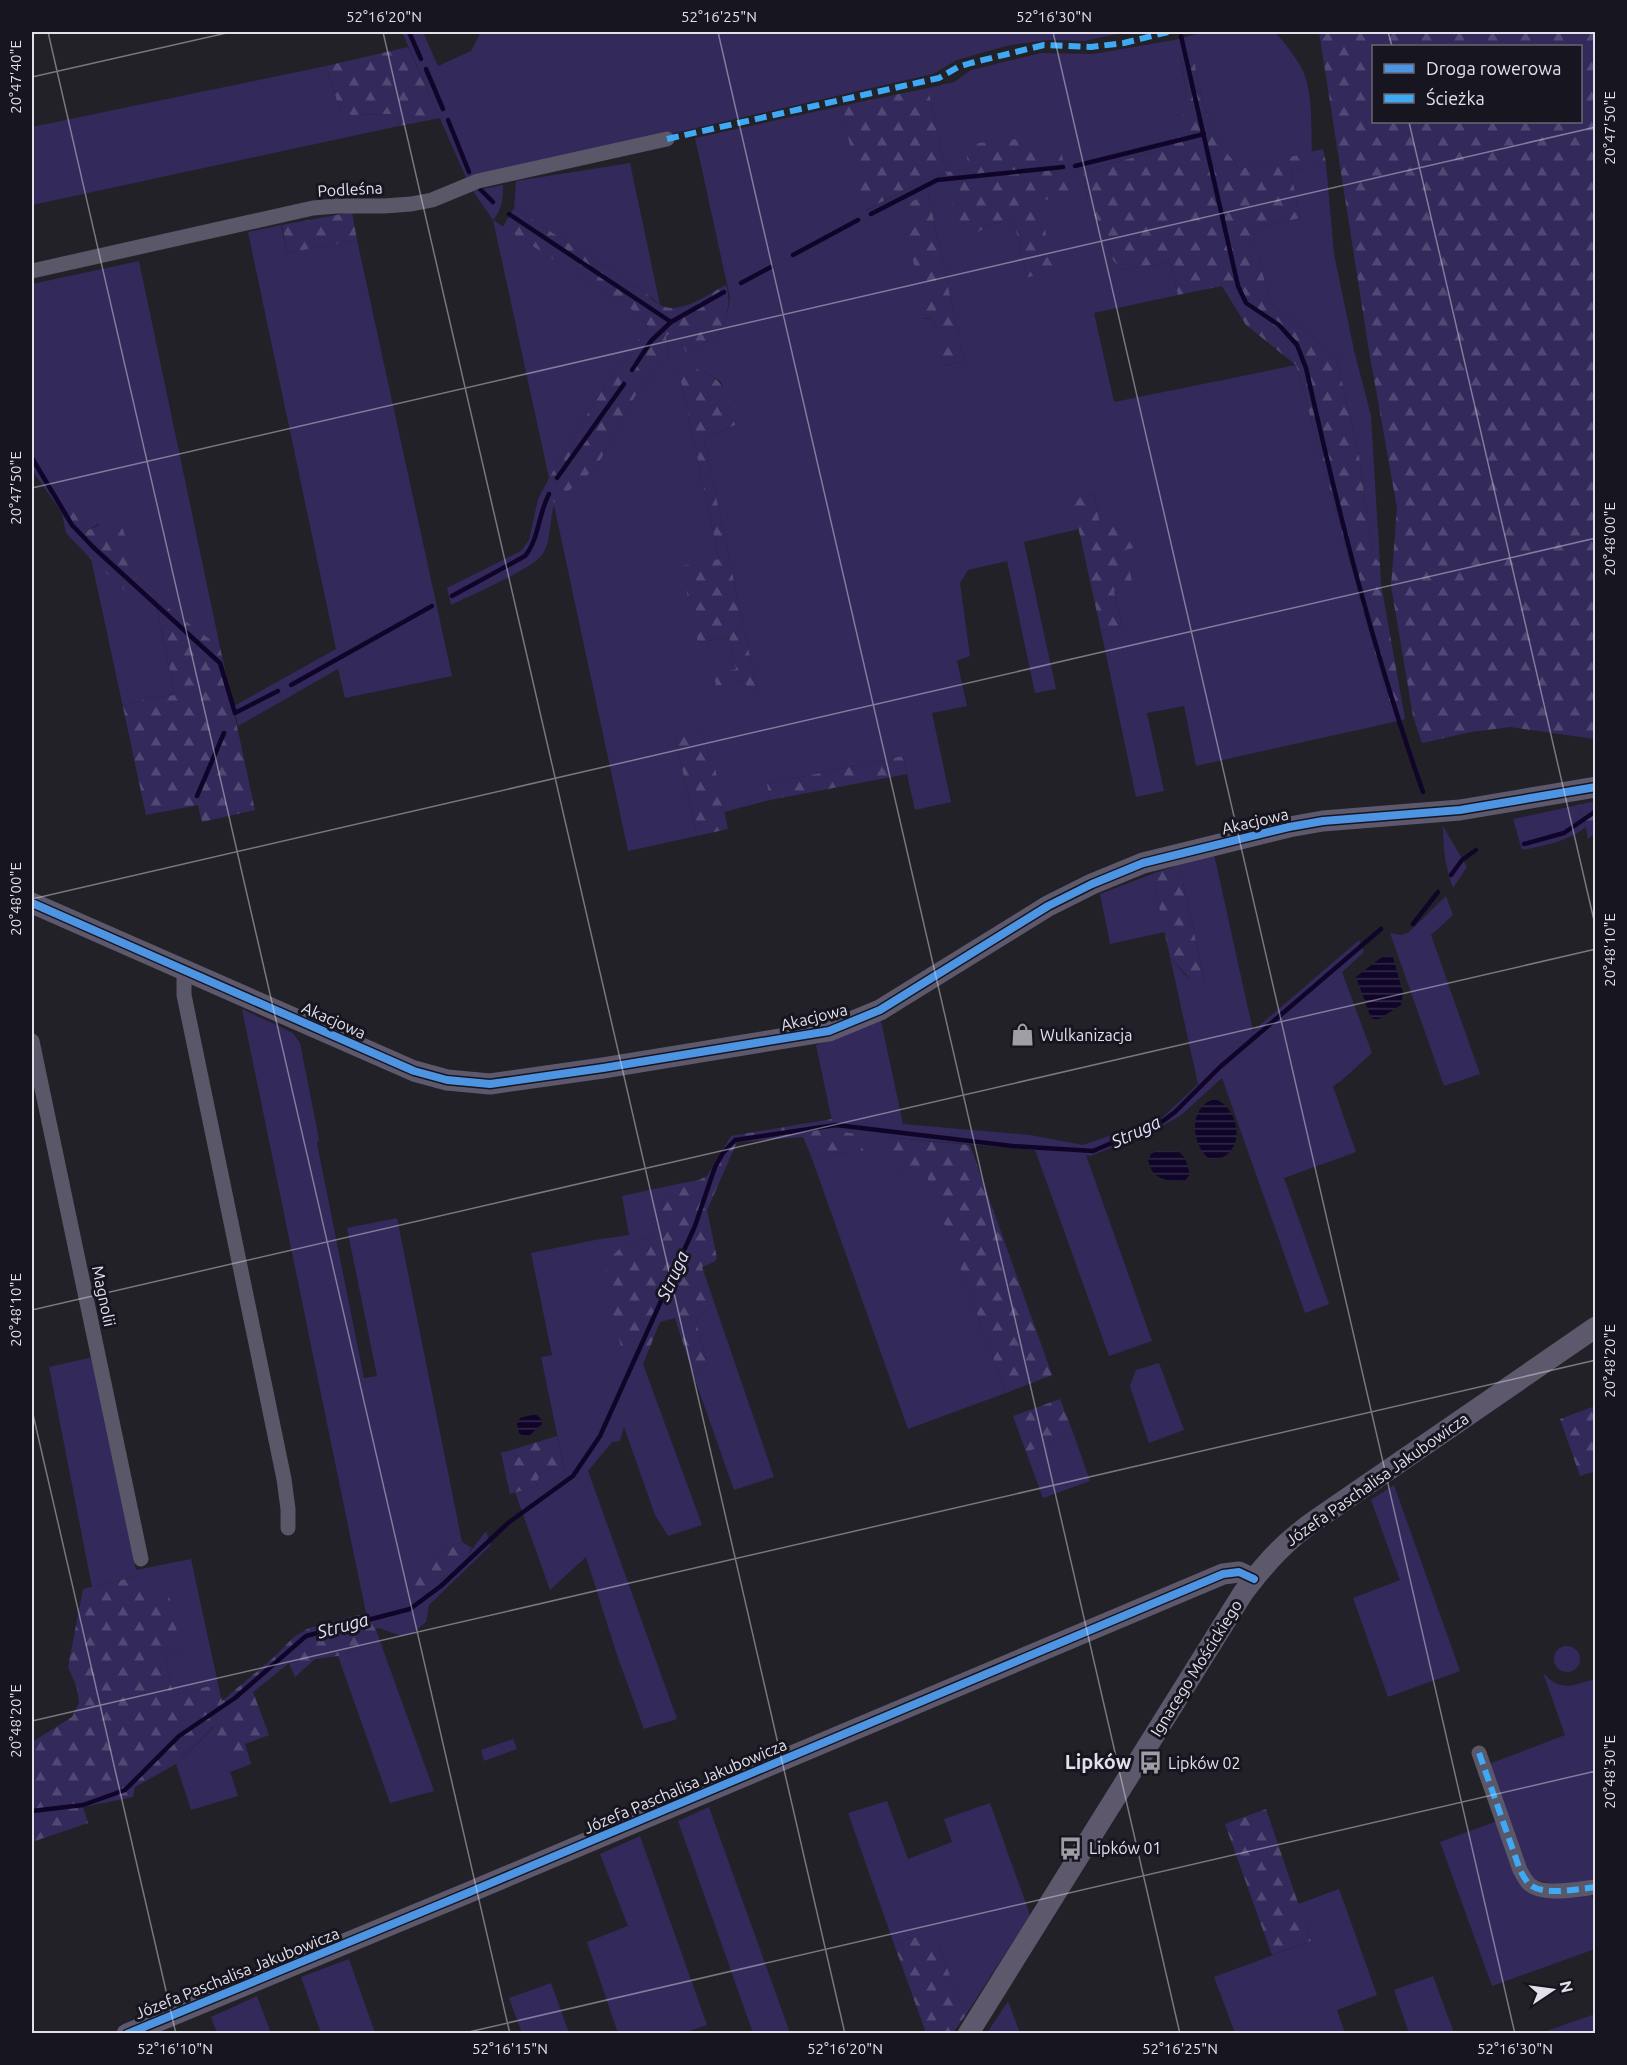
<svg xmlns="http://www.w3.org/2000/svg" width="1627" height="2065" font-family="Ubuntu,sans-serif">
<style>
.grass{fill:#34295b;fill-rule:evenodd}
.forest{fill:url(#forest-firs);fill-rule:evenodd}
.water{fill:url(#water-rules)}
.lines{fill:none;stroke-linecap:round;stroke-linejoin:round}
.stream{stroke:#100529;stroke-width:4.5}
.street{stroke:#595768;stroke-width:15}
.secondary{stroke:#5d586c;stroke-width:21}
.quiet{stroke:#3fa9f5;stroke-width:6;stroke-dasharray:12 6;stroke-linecap:butt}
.cycleway-casing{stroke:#161520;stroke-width:11}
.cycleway{stroke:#4d94e3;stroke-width:8}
.ticks{fill:none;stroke:#e2e1e9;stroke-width:1.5;stroke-opacity:0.45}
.labels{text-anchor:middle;stroke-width:6;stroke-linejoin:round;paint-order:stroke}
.street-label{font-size:16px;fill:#e2e1e9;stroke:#161520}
.poi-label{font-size:16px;fill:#e2e1e9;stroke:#161520;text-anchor:start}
.water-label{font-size:18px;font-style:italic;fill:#e4e1f9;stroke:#161520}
.quarter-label{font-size:20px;font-weight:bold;fill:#e2e1e9;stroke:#161520}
.neatline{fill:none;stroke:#e2e1e9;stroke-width:2}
.ticks-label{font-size:15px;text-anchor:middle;fill:#e2e1e9}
</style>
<defs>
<pattern id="forest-firs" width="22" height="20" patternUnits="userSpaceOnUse" patternTransform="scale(1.5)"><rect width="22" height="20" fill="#34295b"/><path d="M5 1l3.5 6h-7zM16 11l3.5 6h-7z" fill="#514873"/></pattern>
<pattern id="water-rules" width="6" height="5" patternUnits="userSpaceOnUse" patternTransform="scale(1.5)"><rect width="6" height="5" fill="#100529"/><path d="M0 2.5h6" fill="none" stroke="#322948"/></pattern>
</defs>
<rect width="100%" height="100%" fill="#222127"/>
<g class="grass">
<path d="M 402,32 L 423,32 L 438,66 L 471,51 L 480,34 L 491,32 L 1126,32 L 1084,41 L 1049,40 L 1010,45 L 957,60 L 933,74 L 467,180 Z"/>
<path d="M 1205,32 L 1275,32 C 1285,43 1296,57 1303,71 C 1313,93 1311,128 1312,152 L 1240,169 L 1215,138 L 1199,87 L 1193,53 L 1180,56 C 1184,78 1190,101 1182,122 C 1179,131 1173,140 1169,148 L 1083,171 L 1089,207 L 1106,235 L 1113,260 L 1122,270 L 1170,262 L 1178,295 L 1094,313 L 1114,402 L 1296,365 L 1394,722 L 1196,766 L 1184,706 L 1147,713 L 1164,791 L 1136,797 L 1101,631 L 1122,626 L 1114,591 L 1125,549 L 1139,546 L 1101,528 L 1094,495 L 1073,499 L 1079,529 L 1024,542 L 1056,689 L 1035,693 L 1007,561 L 968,570 L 960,583 L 970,656 L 957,661 L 967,706 L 932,713 L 951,802 L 915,810 L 903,756 L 767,784 L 770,800 L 724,812 L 706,731 L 675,738 L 697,836 L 628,851 L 554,505 C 549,520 552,541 542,555 C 532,569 469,596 451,605 L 447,588 L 521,551 L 529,540 L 538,499 L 549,478 L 493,220 L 473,191 L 503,185 C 503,198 502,210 493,220 L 637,313 L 648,326 L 604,387 L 549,478 L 596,468 L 638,391 L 669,355 L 666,336 L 675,329 L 686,352 L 719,335 L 728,310 L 730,298 L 695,138 L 841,106 L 866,211 L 927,178 L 946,172 L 928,88 L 954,82 L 971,70 L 1041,53 L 1093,54 L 1174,40 ZM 969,169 L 1039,200 L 1027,277 L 1013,218 L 989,225 L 960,242 L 947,172 ZM 928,193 L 964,361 L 943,366 L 934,319 L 925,319 ZM 679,372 L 707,373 L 721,382 L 737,424 L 704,439 L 758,695 L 745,680 L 716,685 L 736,669 L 729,637 L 699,643 L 719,559 Z"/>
<path d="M 326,66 L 340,111 L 361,115 L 394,114 L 399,126 L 32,205 L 32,127 Z"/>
<path d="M 630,163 L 660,305 L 646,293 L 514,208 L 516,181 Z"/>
<path d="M 1326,163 L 1334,254 L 1354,350 L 1371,416 L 1380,564 L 1372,554 L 1359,455 L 1336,356 L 1270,303 L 1252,229 L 1300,218 L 1291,172 Z"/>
<path d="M 281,225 L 287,253 L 357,240 L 452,676 L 345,698 L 338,669 L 238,726 L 234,706 L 336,649 L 248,232 Z"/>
<path d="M 139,261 L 220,647 L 155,599 L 175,695 L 148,698 L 123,707 L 91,559 L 128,592 L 137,576 L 129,553 L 98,524 L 86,531 L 71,508 L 62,513 L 32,470 L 32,284 Z"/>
<path d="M 1578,805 L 1586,827 C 1568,841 1545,846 1522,850 L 1513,819 Z"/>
<path d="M 1443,826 L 1467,867 L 1453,888 C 1445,867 1443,848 1443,826 Z"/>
<path d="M 1214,854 L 1253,1031 L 1359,940 L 1364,952 L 1342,972 L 1372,1053 L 1341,1081 L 1333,1086 L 1356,1152 L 1284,1178 L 1329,1304 L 1305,1313 L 1222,1078 L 1180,1116 L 1149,1133 L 1090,1156 L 1086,1155 L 1152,1341 L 1109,1356 L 1035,1150 L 885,1137 L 899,1172 L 926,1173 L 1006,1393 L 908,1429 L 811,1156 L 836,1152 L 864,1154 L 834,1131 L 816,1045 L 881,1021 L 903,1124 L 1030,1135 L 1083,1145 L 1163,1117 L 1198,1084 L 1170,957 L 1186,976 L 1206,986 L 1179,865 Z"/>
<path d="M 1152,874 L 1165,932 L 1110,944 L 1100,894 Z"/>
<path d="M 1446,896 L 1453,915 L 1431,935 L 1480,1074 L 1444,1086 L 1390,933 L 1401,935 L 1408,933 Z"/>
<path d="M 242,1009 L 293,1033 L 300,1043 L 319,1139 L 317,1144 L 364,1378 L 377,1376 L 347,1228 L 397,1218 L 462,1542 L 433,1554 L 466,1557 L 486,1531 L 491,1545 L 429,1605 L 426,1622 L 413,1633 L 401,1636 L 379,1628 L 375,1629 L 374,1625 L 368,1623 Z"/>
<path d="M 673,1185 L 665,1198 L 654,1235 L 621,1247 L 626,1362 L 631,1347 L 643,1364 L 702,1525 L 668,1536 L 655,1515 L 624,1427 L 620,1441 L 612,1442 L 588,1471 L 677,1719 L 644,1729 L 618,1658 L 586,1557 L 550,1590 L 515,1492 L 536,1486 L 540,1473 L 552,1468 L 564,1468 L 541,1357 L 552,1355 L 531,1253 L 595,1240 L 629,1235 L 622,1196 Z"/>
<path d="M 714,1302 L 774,1477 L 734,1490 L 693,1374 L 708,1365 L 696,1321 Z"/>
<path d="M 93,1357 L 136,1570 L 191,1559 L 218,1684 L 173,1695 L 165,1653 L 180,1651 L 141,1593 L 137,1576 L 92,1587 L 49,1367 Z"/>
<path d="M 1159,1363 L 1184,1430 L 1149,1443 L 1130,1386 L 1136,1370 Z"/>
<path d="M 1074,1435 L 1090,1481 L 1043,1498 L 1026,1452 Z"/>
<path d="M 1394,1485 L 1460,1671 L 1388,1697 L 1353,1598 L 1400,1580 L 1371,1500 Z"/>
<path d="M 380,1641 L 434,1791 L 390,1803 L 338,1656 Z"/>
<circle cx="1567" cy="1659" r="13"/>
<path d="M 1543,1673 C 1562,1693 1572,1685 1595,1679 L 1595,1876 L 1591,1881 C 1575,1885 1540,1887 1528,1874 L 1489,1764 L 1565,1735 Z"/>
<path d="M 215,1726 L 238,1796 L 191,1810 L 176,1764 Z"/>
<path d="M 513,1739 L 517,1749 L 484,1761 L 481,1750 Z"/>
<path d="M 887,1801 L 908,1859 L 952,1842 L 944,1819 L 990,1803 L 1030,1915 L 965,2016 L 938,1943 L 917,1936 L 894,1944 L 848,1813 Z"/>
<path d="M 709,1807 L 790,2033 L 753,2033 L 678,1821 Z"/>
<path d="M 1497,1821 L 1523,1885 L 1589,1894 L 1594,1899 L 1595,1949 L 1492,1986 L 1440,1842 Z"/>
<path d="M 640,1836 L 707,2025 L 683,2033 L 618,2033 L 587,1942 L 628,1926 L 600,1854 Z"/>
<path d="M 1339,1889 L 1377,1995 L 1337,2010 L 1345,2033 L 1235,2033 L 1214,1977 L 1311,1941 L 1298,1904 Z"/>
<path d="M 349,1959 L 375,2033 L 321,2033 L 301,1977 Z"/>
<path d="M 1433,1976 L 1454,2033 L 1409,2033 L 1394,1990 Z"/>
<path d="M 551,1983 L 569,2033 L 522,2033 L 509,1998 Z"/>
<path d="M 257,1996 L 271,2033 L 217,2033 L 211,2017 Z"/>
<path d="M 1008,2001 L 1020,2033 L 987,2033 Z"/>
<path d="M 1595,2014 L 1595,2033 L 1541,2033 Z"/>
</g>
<g class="forest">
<path d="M 1319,32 L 1595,32 L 1595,739 L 1510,727 L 1471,732 L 1422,743 L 1413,716 L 1391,586 L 1397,508 L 1369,351 ZM 1374,46 L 1580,46 L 1580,122 L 1374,122 Z"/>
<path d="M 408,47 L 440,118 L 399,126 L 394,114 L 352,115 L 340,111 L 326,66 Z"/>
<path d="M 1193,53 L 1199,87 L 1215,138 L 1240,169 L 1323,149 L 1326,163 L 1291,172 L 1300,218 L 1252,229 L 1270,303 L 1336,356 L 1359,455 L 1372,553 L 1380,564 L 1381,584 L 1405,719 L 1394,722 L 1296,365 L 1246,325 L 1222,286 L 1178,295 L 1170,262 L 1122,270 L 1113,260 L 1106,235 L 1089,207 L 1083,171 L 1169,148 C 1189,110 1189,98 1180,56 Z"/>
<path d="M 928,88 L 946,172 L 969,169 L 966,152 L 979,143 L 1027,138 L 1039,147 L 1060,146 L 1071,195 L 1039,201 L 1054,272 L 1027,277 L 1013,218 L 989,225 L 960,243 L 946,172 L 927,178 L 865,211 L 841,106 Z"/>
<path d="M 928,193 L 964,361 L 942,366 L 934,319 L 925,318 L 902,207 Z"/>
<path d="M 514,208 L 646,293 C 650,297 655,303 660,305 C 680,316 708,294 726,285 C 732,305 726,315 719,335 L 686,352 L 675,330 L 666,336 L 669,355 L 638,391 L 596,468 L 554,503 L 549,478 L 604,387 L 648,326 L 637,313 L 503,227 Z"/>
<path d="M 352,212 L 357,240 L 287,253 L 282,225 Z"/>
<path d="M 696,369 C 726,379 728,395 737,424 L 704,439 L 758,695 L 749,697 L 745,680 L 716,686 L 714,675 L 736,669 L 729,637 L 698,643 L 681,566 L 719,559 L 679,372 Z"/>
<path d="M 1094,495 L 1101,528 L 1134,521 L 1140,546 L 1125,550 L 1133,586 L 1114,591 L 1122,626 L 1101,631 L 1072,499 Z"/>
<path d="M 71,508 L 86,531 L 108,521 L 123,529 L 137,576 L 128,593 L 91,559 L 66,533 L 62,513 Z"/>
<path d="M 155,598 L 220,647 L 255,810 L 202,822 L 198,805 L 146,815 L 123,707 L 148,698 L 175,695 Z"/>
<path d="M 707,731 L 728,829 L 697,836 L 675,737 Z"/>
<path d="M 903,756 L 907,774 L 770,800 L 767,784 Z"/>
<path d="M 1595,801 L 1595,833 L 1588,839 L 1586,827 L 1578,805 Z"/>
<path d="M 1179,865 L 1206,987 L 1194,983 L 1170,957 L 1152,874 Z"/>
<path d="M 832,1119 L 834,1131 L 857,1134 L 865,1155 L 837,1152 L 811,1156 L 803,1137 L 737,1142 L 707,1210 L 717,1258 L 714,1262 L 702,1267 L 714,1302 L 696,1321 L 708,1365 L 693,1374 L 675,1318 L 660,1322 L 643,1364 L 632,1348 L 625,1364 L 604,1275 L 609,1260 L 621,1247 L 654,1235 L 665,1198 L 673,1185 L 699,1180 L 707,1176 L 731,1136 Z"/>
<path d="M 884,1137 L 970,1145 L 1052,1375 L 1006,1393 L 926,1174 L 909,1179 L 899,1172 Z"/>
<path d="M 1060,1399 L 1074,1435 L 1026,1452 L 1013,1416 Z"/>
<path d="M 1595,1406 L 1595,1471 L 1580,1476 L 1560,1419 Z"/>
<path d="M 557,1436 L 564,1469 L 552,1468 L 540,1473 L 536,1486 L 510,1494 L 501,1453 Z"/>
<path d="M 462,1542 L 472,1548 L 466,1557 L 418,1598 L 412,1570 L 433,1554 Z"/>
<path d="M 138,1576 L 142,1593 L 169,1595 L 181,1651 L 165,1653 L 173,1695 L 218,1684 L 222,1701 L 273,1658 L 294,1637 L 309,1628 L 366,1613 L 368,1623 L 374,1625 L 380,1641 L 338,1656 L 315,1659 L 295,1677 L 289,1663 L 253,1692 L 269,1735 L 245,1744 L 251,1764 L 230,1772 L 214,1726 L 176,1764 L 135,1787 L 133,1797 L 83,1807 L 88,1823 L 32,1842 L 32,1742 L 72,1717 L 79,1703 L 77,1688 L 68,1667 L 83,1589 Z"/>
<path d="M 1266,1809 L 1311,1941 L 1272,1955 L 1225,1824 Z"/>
<path d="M 917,1936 L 929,1936 L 938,1943 L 965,2016 L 953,2033 L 926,2033 L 894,1944 Z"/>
</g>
<g class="water">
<path d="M 1390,955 L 1393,957 L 1403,993 L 1401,1005 L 1379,1019 L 1373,1019 L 1370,1015 L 1356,977 L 1382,957 Z"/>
<path d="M 1215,1099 C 1236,1106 1246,1142 1225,1156 C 1221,1158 1215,1159 1211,1160 C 1191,1147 1187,1106 1215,1099 Z"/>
<path d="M 1157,1151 L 1178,1151 L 1185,1158 L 1190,1174 L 1185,1181 C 1166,1181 1152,1180 1148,1160 L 1151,1154 Z"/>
<path d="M 536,1414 L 541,1419 L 542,1424 L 530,1435 L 523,1436 L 519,1433 L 517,1424 L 520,1418 Z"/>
</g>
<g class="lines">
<g class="stream">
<path d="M 409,32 L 421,59"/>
<path d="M 1181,36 L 1238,286 L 1246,303 L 1279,325 L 1297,345 L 1306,368 C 1338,511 1374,654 1423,792"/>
<path d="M 426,69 L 443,109"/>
<path d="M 448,120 L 469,172"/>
<path d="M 1075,166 L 1204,134"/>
<path d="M 480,189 L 493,202"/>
<path d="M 509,214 L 671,322"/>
<path d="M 871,214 L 937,180 L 1063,167"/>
<path d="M 793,255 L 858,220"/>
<path d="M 741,283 L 771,267"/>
<path d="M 632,370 L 651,341 L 671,322 L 724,292"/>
<path d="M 32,458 L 72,525 L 94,548 L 220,663 L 235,713 L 278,691"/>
<path d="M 557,478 L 624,384"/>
<path d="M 452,596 L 525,556 C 539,539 538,515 549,494"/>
<path d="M 291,685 L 432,606"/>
<path d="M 197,796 L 224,733"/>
<path d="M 1524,844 L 1564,833 L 1596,811"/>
<path d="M 1451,875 L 1462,860 L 1476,850"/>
<path d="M 1413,924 L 1438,892"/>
<path d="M 32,1811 L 83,1805 L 125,1790 L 179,1736 L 235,1698 L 306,1636 L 410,1609 L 441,1586 L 508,1523 L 573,1476 L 600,1436 L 695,1226 L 715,1167 L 723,1153 L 735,1140 L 836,1125 L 1012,1146 L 1093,1151 L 1163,1121 L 1175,1112 L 1220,1067 L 1381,929"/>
</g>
<g class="street">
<path d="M 32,271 L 313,208 L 337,206 L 384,206 L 411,204 L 432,200 L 478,181 L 667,139"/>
<path d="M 184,971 L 184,995 L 284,1479 L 288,1509 L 288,1528"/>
<path d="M 32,1041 L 141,1559"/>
<path d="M 1479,1753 L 1520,1870 C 1522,1874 1525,1879 1528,1883 C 1541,1897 1578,1889 1596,1887"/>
</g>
<g class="secondary">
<path d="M 32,903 L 414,1071 L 447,1080 L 490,1084 L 603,1068 L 829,1031 L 880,1010 L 1048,906 L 1092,884 L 1143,863 L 1289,827 L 1323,821 L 1460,810 L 1596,787"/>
<path d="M 127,2034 L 465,1894 L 1223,1574 L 1239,1572 L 1254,1579"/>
<path d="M 968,2034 L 1243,1593 C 1268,1560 1286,1540 1320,1517 L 1596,1327"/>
</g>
<g class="quiet">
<path d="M 667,139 L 939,78 L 958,67 L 971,63 L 1044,45 L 1091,47 L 1124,43 L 1168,32"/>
<path d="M 1479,1753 L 1520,1870 C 1522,1874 1525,1879 1528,1883 C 1541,1897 1578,1889 1596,1887"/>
</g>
<defs>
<g id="cycleway">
<path d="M 32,903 L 414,1071 L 447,1080 L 490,1084 L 603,1068 L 829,1031 L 880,1010 L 1048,906 L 1092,884 L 1143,863 L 1289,827 L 1323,821 L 1460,810 L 1596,787"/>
<path d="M 127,2034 L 465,1894 L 1223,1574 L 1239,1572 L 1254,1579"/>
</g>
</defs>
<use href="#cycleway" class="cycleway-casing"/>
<use href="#cycleway" class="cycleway"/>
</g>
<path class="ticks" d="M 48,32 L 510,2034M 383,32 L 845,2034M 718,32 L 1180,2034M 1053,32 L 1515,2034M 1388,32 L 1392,46M 32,77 L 231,32M 1409,122 L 1596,929M 32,488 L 1596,127M 32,899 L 1596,538M 32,1310 L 1596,949M 32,1410 L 176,2034M 32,1721 L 1596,1360M 460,2034 L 1596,1771"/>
<defs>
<symbol id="shop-bare" viewBox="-9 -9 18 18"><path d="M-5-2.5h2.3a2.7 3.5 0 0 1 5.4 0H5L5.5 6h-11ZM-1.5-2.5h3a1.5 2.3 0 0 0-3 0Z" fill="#9f9ea5" stroke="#161520" stroke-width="2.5" paint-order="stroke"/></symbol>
<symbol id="bus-bare" viewBox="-9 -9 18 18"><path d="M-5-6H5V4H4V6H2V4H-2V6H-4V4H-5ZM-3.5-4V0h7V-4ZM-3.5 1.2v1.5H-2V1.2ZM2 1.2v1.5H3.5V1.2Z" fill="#9f9ea5" stroke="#161520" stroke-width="2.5" paint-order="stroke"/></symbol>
</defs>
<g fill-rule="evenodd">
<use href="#shop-bare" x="1006" y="1018" width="33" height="33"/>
<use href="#bus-bare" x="1134" y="1746" width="33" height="33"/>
<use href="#bus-bare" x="1054" y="1832" width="33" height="33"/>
</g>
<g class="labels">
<g class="street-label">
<text transform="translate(350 189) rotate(-3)" y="6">Podleśna</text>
<text transform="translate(1255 821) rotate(-13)" y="6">Akacjowa</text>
<text transform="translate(814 1017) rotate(-14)" y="6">Akacjowa</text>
<text transform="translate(334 1020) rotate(24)" y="6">Akacjowa</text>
<text transform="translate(104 1296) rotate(78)" y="6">Magnolii</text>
<text transform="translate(1377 1479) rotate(-35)" y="6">Józefa Paschalisa Jakubowicza</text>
<text transform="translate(1196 1668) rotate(-58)" y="6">Ignacego Mościckiego</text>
<text transform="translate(685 1786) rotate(-23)" y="6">Józefa Paschalisa Jakubowicza</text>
<text transform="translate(237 1973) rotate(-22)" y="6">Józefa Paschalisa Jakubowicza</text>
</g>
<g class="poi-label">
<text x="1040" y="1041">Wulkanizacja</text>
<text x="1168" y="1769">Lipków 02</text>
<text x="1089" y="1854">Lipków 01</text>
</g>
<g class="water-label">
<text transform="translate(1136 1132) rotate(-25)" y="6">Struga</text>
<text transform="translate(673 1276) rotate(-66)" y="6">Struga</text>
<text transform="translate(343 1626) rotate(-15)" y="6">Struga</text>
</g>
<g class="quarter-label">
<text x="1098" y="1769">Lipków</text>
</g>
</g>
<rect width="1627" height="2065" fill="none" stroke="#161520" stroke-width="66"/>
<rect x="1372" y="45" width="210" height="78" fill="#161520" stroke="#686770" stroke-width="1.5"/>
<rect x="1384" y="64" width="30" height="9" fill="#4d94e3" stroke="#686770" stroke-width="1.5"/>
<text x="1426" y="75" font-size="18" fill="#e2e1e9">Droga rowerowa</text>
<rect x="1384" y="94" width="30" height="9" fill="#3fa9f5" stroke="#686770" stroke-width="1.5"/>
<text x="1426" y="105" font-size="18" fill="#e2e1e9">Ścieżka</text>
<g transform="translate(1552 1990) rotate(77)" stroke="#161520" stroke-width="4.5" paint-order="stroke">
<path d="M0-4.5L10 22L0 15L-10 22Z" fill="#e2e1e9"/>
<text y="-9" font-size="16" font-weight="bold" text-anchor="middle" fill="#e2e1e9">N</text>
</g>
<rect x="33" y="33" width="1561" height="1999" class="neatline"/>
<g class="ticks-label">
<text x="384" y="22">52°16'20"N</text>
<text x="719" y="22">52°16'25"N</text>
<text x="1054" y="22">52°16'30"N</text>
<text transform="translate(16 77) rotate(-90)" y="5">20°47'40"E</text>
<text transform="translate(1610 128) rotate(-90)" y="5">20°47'50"E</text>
<text transform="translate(16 488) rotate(-90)" y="5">20°47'50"E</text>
<text transform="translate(1610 539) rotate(-90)" y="5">20°48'00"E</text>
<text transform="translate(16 899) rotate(-90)" y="5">20°48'00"E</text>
<text transform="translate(1610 950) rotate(-90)" y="5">20°48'10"E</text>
<text transform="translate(16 1310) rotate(-90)" y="5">20°48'10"E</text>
<text transform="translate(1610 1361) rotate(-90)" y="5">20°48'20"E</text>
<text transform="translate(16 1721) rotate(-90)" y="5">20°48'20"E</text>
<text transform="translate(1610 1772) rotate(-90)" y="5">20°48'30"E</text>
<text x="175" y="2054">52°16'10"N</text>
<text x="510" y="2054">52°16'15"N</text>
<text x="845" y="2054">52°16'20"N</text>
<text x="1180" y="2054">52°16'25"N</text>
<text x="1515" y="2054">52°16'30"N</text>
</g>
</svg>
